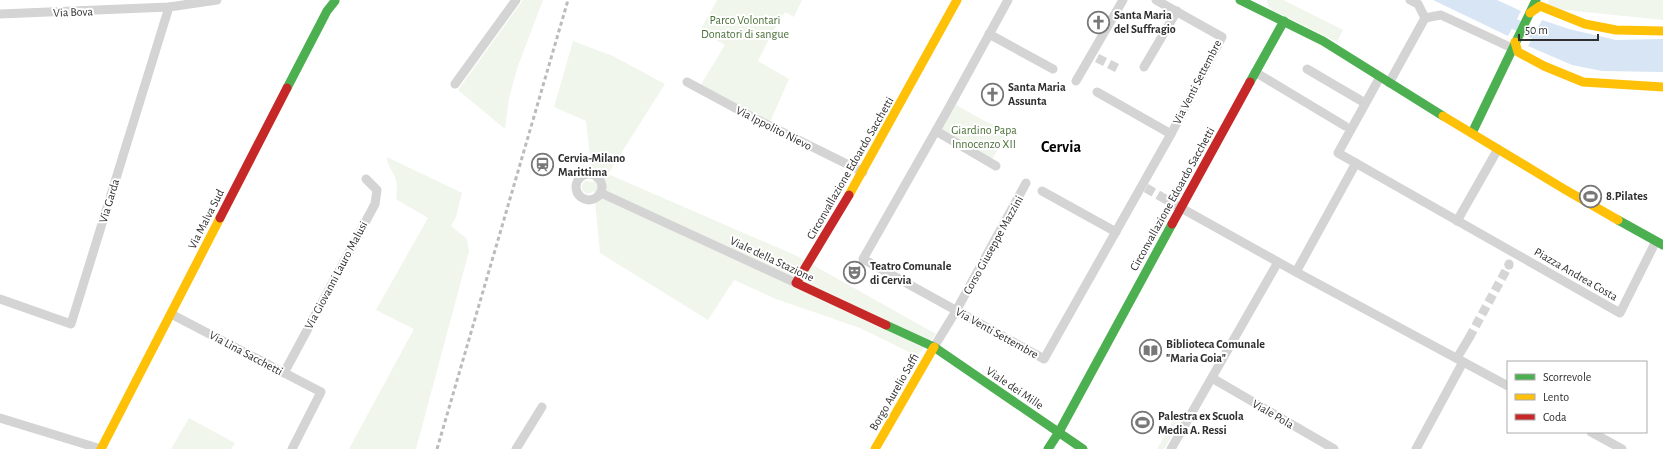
<svg xmlns="http://www.w3.org/2000/svg" width="1663" height="449" font-family="'Alegreya Sans',sans-serif">
<style>
.green{fill:#f0f6ec}
.water{fill:#d7e5f4}
.lines{fill:none;stroke-linecap:round;stroke-linejoin:round}
.canal{stroke:#d7e5f4;stroke-width:11}
.street-tunnel{stroke:#d5d5d5;stroke-width:9;stroke-dasharray:9 4.5;stroke-linecap:butt}
.street{stroke:#d4d4d4;stroke-width:9}
.fast{stroke:#4caf50;stroke-width:9}
.slow{stroke:#ffc107;stroke-width:9}
.jam{stroke:#c62828;stroke-width:9}
.rail{stroke:#bbb;stroke-width:3;stroke-dasharray:4 3;stroke-linecap:butt}
.labels{text-anchor:middle;stroke-width:4;stroke-linejoin:round;paint-order:stroke}
.street-label{font-size:12px;fill:#2f2f2f;stroke:#fff}
.poi-label{font-size:12px;font-weight:bold;fill:#2f2f2f;stroke:#fff;text-anchor:start}
.park-label{font-size:12px;fill:#4a6f38;stroke:#fff}
.district-label{font-size:16px;font-weight:bold;fill:#000;stroke:#fff}
</style>
<rect width="100%" height="100%" fill="#fff"/>
<g class="green">
<path d="M 523,0 L 543,0 L 517,69 L 509,98 L 505,129 L 458,90 Z"/>
<path d="M 717,0 L 802,0 L 794,17 L 785,12 L 772,33 L 758,61 L 789,79 L 770,122 L 700,86 L 725,45 L 700,31 Z"/>
<path d="M 1267,0 L 1283,0 L 1343,30 L 1337,42 L 1272,10 L 1268,6 Z"/>
<path d="M 1549,0 L 1663,0 L 1663,20 L 1546,8 Z"/>
<path d="M 573,41 L 613,56 L 665,84 L 608,174 L 797,256 L 936,334 L 917,356 L 860,328 L 776,299 L 734,280 L 708,320 L 600,253 L 594,191 L 588,194 C 581,192 580,186 585,181 L 593,182 L 586,121 L 554,107 Z"/>
<path d="M 956,105 L 981,119 L 1009,132 L 992,159 L 941,131 Z"/>
<path d="M 387,157 L 462,193 L 456,217 L 451,226 L 467,239 L 469,251 L 416,449 L 349,449 L 414,329 L 376,310 L 428,218 L 396,199 C 397,191 398,183 394,175 C 391,169 387,164 387,157 Z"/>
<path d="M 1177,414 L 1183,417 L 1164,449 L 1157,449 Z"/>
<path d="M 189,418 L 235,443 L 231,449 L 171,449 Z"/>
</g>
<g class="water">
<path d="M 1433,0 L 1497,0 L 1521,11 L 1508,36 Z"/>
<path d="M 1542,20 L 1569,29 L 1616,40 L 1663,39 L 1663,72 L 1602,71 L 1572,65 L 1528,46 Z"/>
</g>
<g class="lines">
<path class="canal" d="M 1502,18 L 1548,40"/>
<g class="street-tunnel">
<path d="M 1097,58 L 1117,68"/>
<path d="M 1146,188 L 1165,199"/>
<path d="M 1469,338 L 1509,265"/>
</g>
<g class="street">
<path d="M 1008,0 L 946,113 L 863,259 L 1044,359 L 1171,134 L 1222,37 L 1156,0"/>
<path d="M 1410,0 L 1418,4 L 1425,18"/>
<path d="M 0,14 L 169,7 L 217,0"/>
<path d="M 1425,18 L 1441,15 L 1512,48"/>
<path d="M 989,34 L 1053,69"/>
<path d="M 1144,67 L 1177,11"/>
<path d="M 1307,69 L 1365,103"/>
<path d="M 1255,72 L 1345,126"/>
<path d="M 1380,77 L 1338,153 L 1620,313 L 1656,241"/>
<path d="M 1076,81 L 1123,0"/>
<path d="M 687,82 L 752,117 L 863,172"/>
<path d="M 1389,83 L 1425,18"/>
<path d="M 455,84 L 516,0"/>
<path d="M 1097,92 L 1171,134"/>
<path d="M 936,131 L 996,166"/>
<circle cx="589" cy="187" r="13"/>
<path d="M 1042,191 L 1116,232"/>
<path d="M 601,193 L 796,283"/>
<path d="M 1165,199 L 1296,272 L 1508,386"/>
<path d="M 1457,221 L 1498,149"/>
<path d="M 1509,265 L 1509,264"/>
<path d="M 1296,272 L 1356,163"/>
<path d="M 0,299 L 71,324 L 169,7"/>
<path d="M 171,314 L 321,392 L 292,449"/>
<path d="M 934,347 L 956,311 L 1026,183"/>
<path d="M 1457,358 L 1469,338"/>
<path d="M 284,373 L 375,204 L 377,190 L 366,179"/>
<path d="M 1212,378 L 1334,449"/>
<path d="M 0,418 L 101,449"/>
<path d="M 1591,432 L 1622,449"/>
<path d="M 516,449 L 542,407"/>
<path d="M 1171,449 L 1278,262"/>
<path d="M 1416,449 L 1463,362"/>
</g>
<g class="fast">
<path d="M 1240,0 L 1323,41 L 1443,116"/>
<path d="M 1250,82 L 1284,21"/>
<path d="M 287,88 L 327,11 L 335,1"/>
<path d="M 1472,133 L 1536,0"/>
<path d="M 1618,220 L 1663,245"/>
<path d="M 886,325 L 934,347 L 1083,449"/>
<path d="M 1048,449 L 1059,432 L 1172,224"/>
</g>
<g class="slow">
<path d="M 1530,13 L 1540,6 L 1585,24 L 1616,30 L 1663,31"/>
<path d="M 1515,42 L 1518,52 L 1544,66 L 1583,82 L 1663,87"/>
<path d="M 1443,116 L 1564,189 L 1618,220"/>
<path d="M 849,195 L 957,0"/>
<path d="M 101,449 L 220,218"/>
<path d="M 875,449 L 934,347"/>
</g>
<g class="jam">
<path d="M 849,195 L 796,283 L 886,325"/>
<path d="M 220,218 L 287,88"/>
<path d="M 1172,224 L 1250,82"/>
</g>
<path class="rail" d="M 437,449 L 568,0"/>
</g>
<defs>
<symbol id="church-ring" viewBox="-11 -11 22 22"><circle r="9.5" fill="#fff" stroke="#787878" stroke-width="1.5"/><path d="M-1.2-6h2.4v3.5h3.3v2.4h-3.3V6h-2.4V-.1h-3.3v-2.4h3.3Z" fill="#787878"/></symbol>
<symbol id="station-ring" viewBox="-11 -11 22 22"><circle r="9.5" fill="#fff" stroke="#787878" stroke-width="1.5"/><path d="M-3-6H3Q5-6 5-4V2Q5 4 3 4L4.5 6H3L1.5 4h-3L-3 6H-4.5L-3 4Q-5 4-5 2V-4Q-5-6-3-6ZM-3.5-4v3h7v-3ZM-3.5 1v1.5H-2V1ZM2 1v1.5H3.5V1Z" fill="#787878"/></symbol>
<symbol id="stadium-ring" viewBox="-11 -11 22 22"><circle r="9.5" fill="#fff" stroke="#787878" stroke-width="1.5"/><path d="M0-5a6.5 5 0 1 0 0 10a6.5 5 0 1 0 0-10ZM-3.5-1.8h7v3.6h-7Z" fill="#787878"/></symbol>
<symbol id="theatre-ring" viewBox="-11 -11 22 22"><circle r="9.5" fill="#fff" stroke="#787878" stroke-width="1.5"/><path d="M-5-5.5Q0-4 5-5.5V0Q5 5 0 6Q-5 5-5 0ZM-3.3-2.5H-1v1.5H-3.3ZM1-2.5H3.3v1.5H1ZM-2.8 1Q0 5.5 2.8 1Z" fill="#787878"/></symbol>
<symbol id="library-ring" viewBox="-11 -11 22 22"><circle r="9.5" fill="#fff" stroke="#787878" stroke-width="1.5"/><path d="M-6-4Q-3-5.5-.7-3.5V5Q-3 3-6 4ZM6-4Q3-5.5 .7-3.5V5Q3 3 6 4Z" fill="#787878"/></symbol>
</defs>
<g fill-rule="evenodd">
<use href="#church-ring" x="1086" y="10" width="25" height="25"/>
<use href="#church-ring" x="980" y="82" width="25" height="25"/>
<use href="#station-ring" x="530" y="152" width="25" height="25"/>
<use href="#stadium-ring" x="1578" y="184" width="25" height="25"/>
<use href="#theatre-ring" x="842" y="260" width="25" height="25"/>
<use href="#library-ring" x="1138" y="338" width="25" height="25"/>
<use href="#stadium-ring" x="1130" y="410" width="25" height="25"/>
</g>
<g class="labels">
<g class="street-label">
<text transform="translate(73 12) rotate(-2)" y="4">Via Bova</text>
<text transform="translate(1197 82) rotate(-63)" y="4">Via Venti Settembre</text>
<text transform="translate(774 128) rotate(27)" y="4">Via Ippolito Nievo</text>
<text transform="translate(850 168) rotate(-60)" y="4">Circonvallazione Edoardo Sacchetti</text>
<text transform="translate(1172 199) rotate(-61)" y="4">Circonvallazione Edoardo Sacchetti</text>
<text transform="translate(109 201) rotate(-73)" y="4">Via Garda</text>
<text transform="translate(206 219) rotate(-63)" y="4">Via Malva Sud</text>
<text transform="translate(993 245) rotate(-61)" y="4">Corso Giuseppe Mazzini</text>
<text transform="translate(772 259) rotate(25)" y="4">Viale della Stazione</text>
<text transform="translate(1576 274) rotate(30)" y="4">Piazza Andrea Costa</text>
<text transform="translate(336 275) rotate(-62)" y="4">Via Giovanni Lauro Malusi</text>
<text transform="translate(997 333) rotate(29)" y="4">Via Venti Settembre</text>
<text transform="translate(246 353) rotate(28)" y="4">Via Lina Sacchetti</text>
<text transform="translate(1015 388) rotate(34)" y="4">Viale dei Mille</text>
<text transform="translate(894 392) rotate(-60)" y="4">Borgo Aurelio Saffi</text>
<text transform="translate(1273 414) rotate(30)" y="4">Viale Pola</text>
</g>
<g class="poi-label">
<text x="1114" y="19">Santa Maria<tspan x="1114" dy="14">del Suffragio</tspan></text>
<text x="1008" y="91">Santa Maria<tspan x="1008" dy="14">Assunta</tspan></text>
<text x="558" y="162">Cervia-Milano<tspan x="558" dy="14">Marittima</tspan></text>
<text x="1606" y="200">8.Pilates</text>
<text x="870" y="270">Teatro Comunale<tspan x="870" dy="14">di Cervia</tspan></text>
<text x="1166" y="348">Biblioteca Comunale<tspan x="1166" dy="14">"Maria Goia"</tspan></text>
<text x="1158" y="420">Palestra ex Scuola<tspan x="1158" dy="14">Media A. Ressi</tspan></text>
</g>
<g class="park-label">
<text x="745" y="24">Parco Volontari<tspan x="745" dy="14">Donatori di sangue</tspan></text>
<text x="984" y="134">Giardino Papa<tspan x="984" dy="14">Innocenzo XII</tspan></text>
</g>
<g class="district-label">
<text x="1061" y="152">Cervia</text>
</g>
</g>
<rect x="1507" y="361" width="140" height="72" fill="#ffffff" stroke="#acacac"/>
<rect x="1515" y="374" width="20" height="6" fill="#4caf50" stroke="#acacac"/>
<text x="1543" y="381" font-size="12" fill="#2f2f2f">Scorrevole</text>
<rect x="1515" y="394" width="20" height="6" fill="#ffc107" stroke="#acacac"/>
<text x="1543" y="401" font-size="12" fill="#2f2f2f">Lento</text>
<rect x="1515" y="414" width="20" height="6" fill="#c62828" stroke="#acacac"/>
<text x="1543" y="421" font-size="12" fill="#2f2f2f">Coda</text>
<path d="M1519 34v6h79v-6" fill="none" stroke="#2f2f2f" stroke-width="2"/>
<text x="1525" y="34" font-size="12" fill="#2f2f2f" stroke="#ffffff" stroke-width="3" paint-order="stroke">50 m</text>
</svg>
